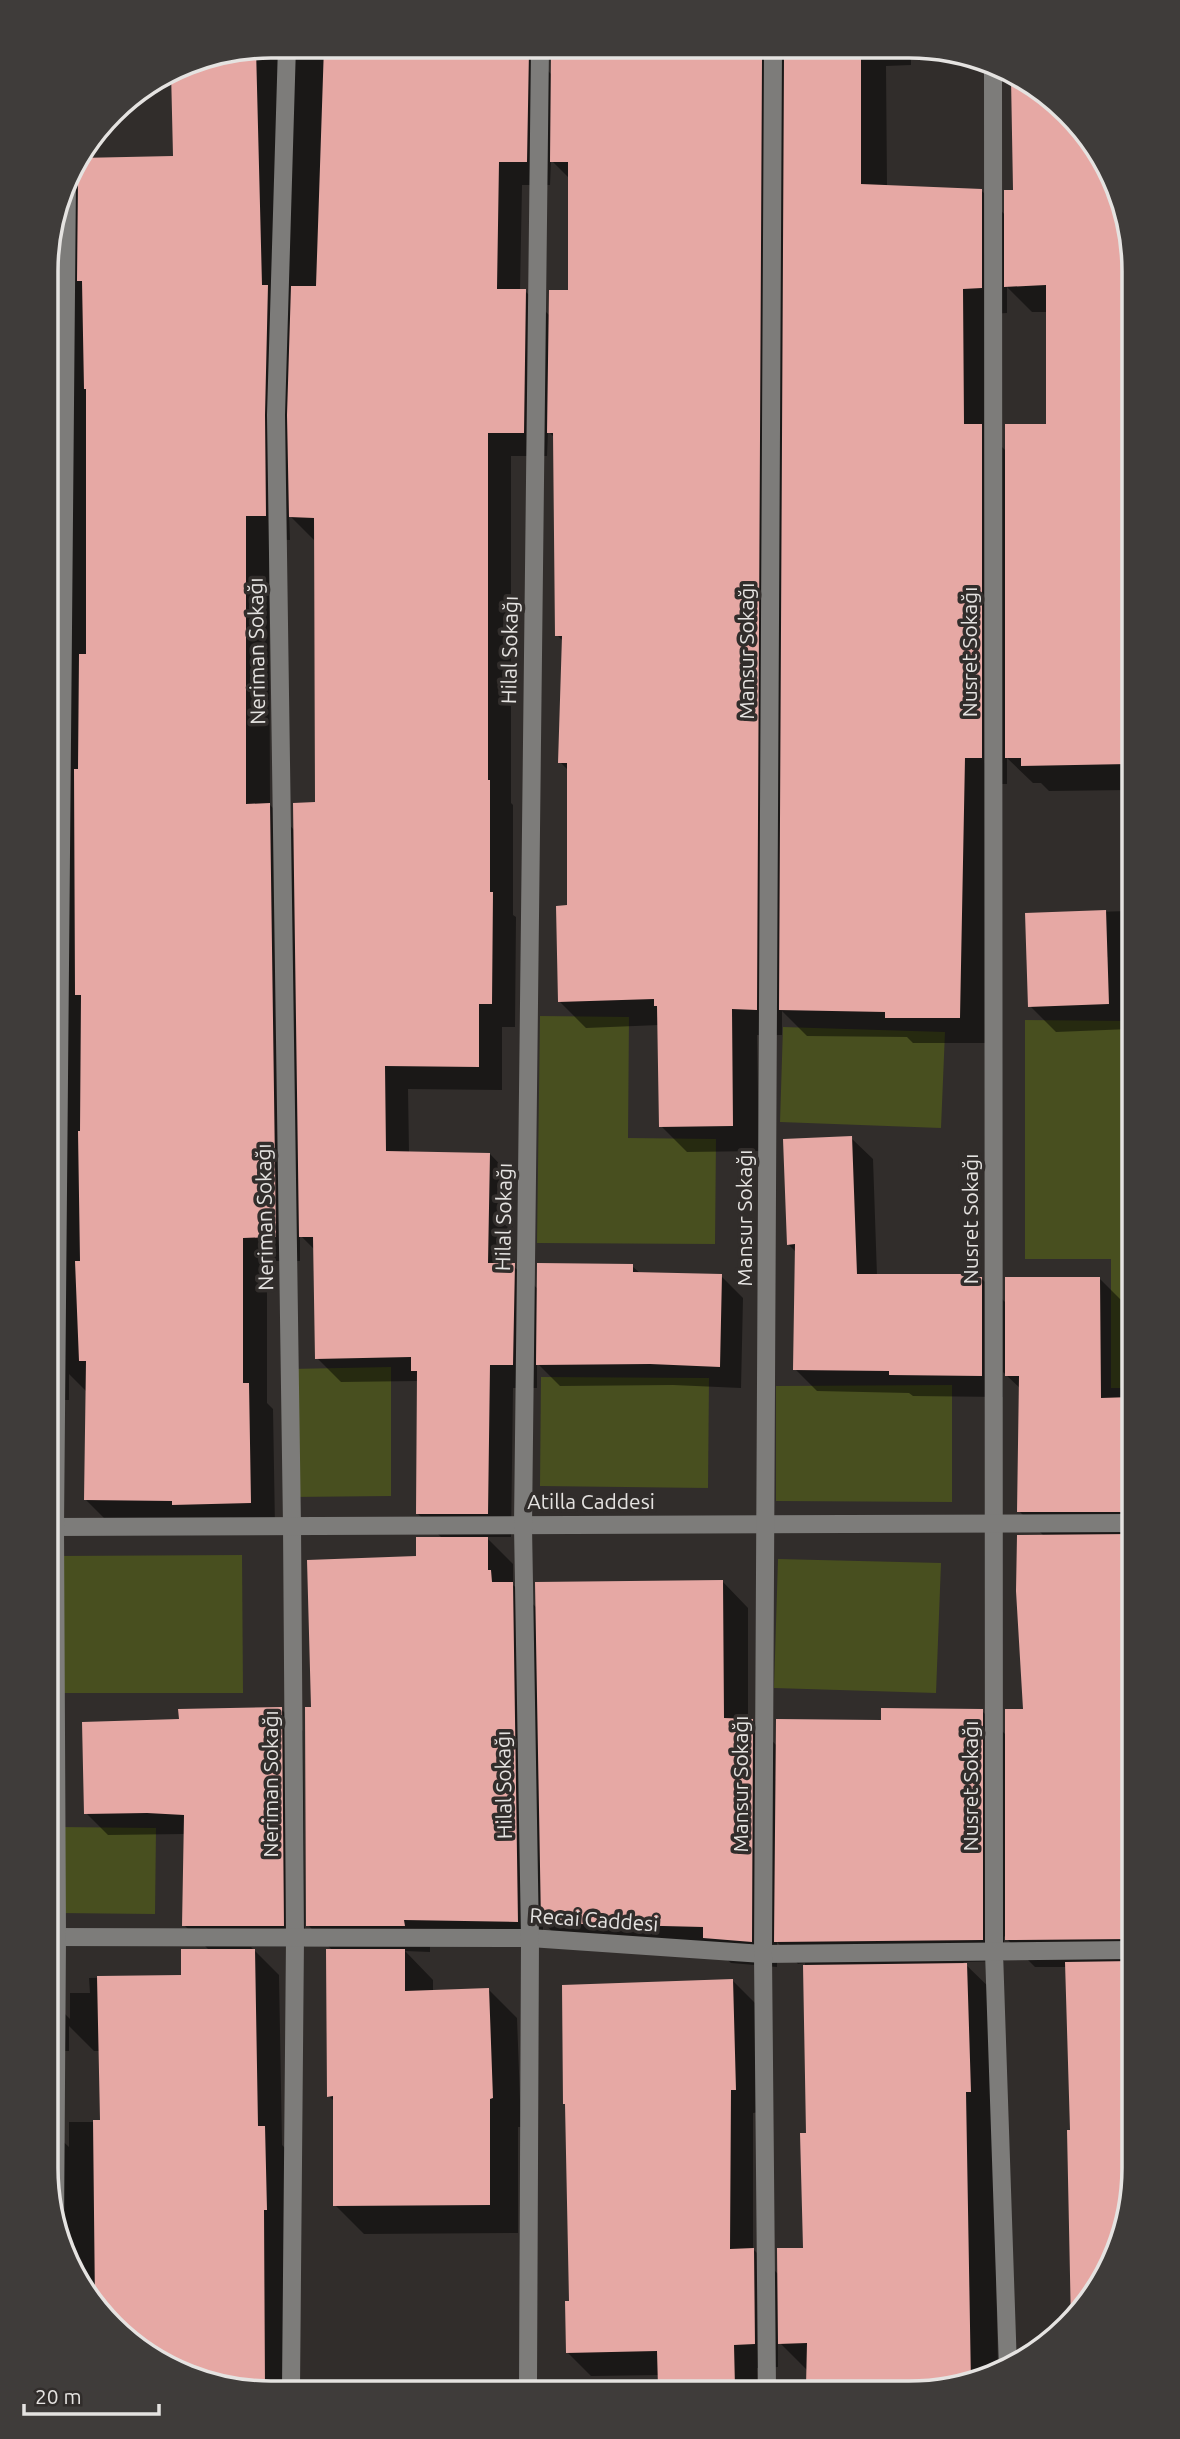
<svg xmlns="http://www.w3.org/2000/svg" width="1180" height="2439" font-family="Ubuntu,sans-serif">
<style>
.green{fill:#484f1f}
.shadow{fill:#0007;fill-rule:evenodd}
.building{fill:#e6a8a4}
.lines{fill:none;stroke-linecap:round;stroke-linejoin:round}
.minor{stroke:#7d7c7a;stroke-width:18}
.labels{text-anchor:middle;stroke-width:7;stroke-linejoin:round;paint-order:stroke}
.street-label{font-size:21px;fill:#e5e3e1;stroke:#312d2b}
.rim{fill:none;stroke:#e5e3e1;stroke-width:3.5}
</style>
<rect width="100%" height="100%" fill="#312d2b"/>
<g class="green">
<path d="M 540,1016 L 629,1017 L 628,1138 L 716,1139 L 715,1244 L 537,1243 Z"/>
<path d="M 1025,1020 L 1130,1021 L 1131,1388 L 1111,1388 L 1111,1259 L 1025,1259 Z"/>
<path d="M 783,1027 L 945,1032 L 941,1128 L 780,1122 Z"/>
<path d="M 391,1367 L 391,1496 L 290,1497 L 289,1369 Z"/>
<path d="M 541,1377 L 709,1378 L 708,1488 L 540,1486 Z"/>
<path d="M 952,1385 L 952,1502 L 776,1501 L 776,1386 Z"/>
<path d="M 242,1555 L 243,1693 L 57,1693 L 57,1556 Z"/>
<path d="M 778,1559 L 941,1563 L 936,1693 L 774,1688 Z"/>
<path d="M 59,1827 L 156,1828 L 155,1914 L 57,1913 Z"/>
</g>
<g class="shadow">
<path d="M 271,46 L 289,46 L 300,57 L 300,46 L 414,46 L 414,50 L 528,51 L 554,77 L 554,47 L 953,50 L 963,55 L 911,55 L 911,65 L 886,66 L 887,187 L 981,190 L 1006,216 L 1014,192 L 1013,79 L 1058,102 L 1104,158 L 1127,212 L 1129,790 L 1049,791 L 1041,783 L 1033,783 L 1007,758 L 1007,784 L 990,784 L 985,1043 L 913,1043 L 907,1037 L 807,1036 L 782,1011 L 782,1035 L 757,1035 L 759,1151 L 687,1152 L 661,1126 L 659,1025 L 586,1028 L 560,1002 L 569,907 L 568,770 L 560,762 L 564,642 L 557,635 L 555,438 L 548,431 L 547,456 L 511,456 L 511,803 L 513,805 L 513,915 L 516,917 L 515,1027 L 502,1027 L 502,1090 L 408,1089 L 409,1153 L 490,1154 L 513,1178 L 512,1265 L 539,1290 L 632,1266 L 641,1274 L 721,1276 L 743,1298 L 741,1388 L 673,1385 L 560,1386 L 537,1363 L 537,1388 L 513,1388 L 511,1537 L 486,1537 L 513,1564 L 513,1585 L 538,1609 L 723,1582 L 748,1608 L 748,1720 L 752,1720 L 777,1746 L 883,1722 L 982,1711 L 1007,1736 L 1025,1711 L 1044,1536 L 1019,1511 L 1021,1389 L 1003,1372 L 1003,1397 L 913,1396 L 909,1393 L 817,1391 L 795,1369 L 797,1253 L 788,1244 L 851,1138 L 873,1159 L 877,1276 L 964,1276 L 968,1279 L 982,1279 L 1007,1304 L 1099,1278 L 1127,1306 L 1128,1399 L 1131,1399 L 1134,2183 L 1117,2255 L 1079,2316 L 1072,2322 L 1072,2132 L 1067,1967 L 1035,1967 L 1004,1936 L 1004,1961 L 963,1962 L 995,1993 L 993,2120 L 998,2372 L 968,2386 L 808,2386 L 808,2371 L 778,2341 L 778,2367 L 757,2368 L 757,2387 L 660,2387 L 660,2375 L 591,2376 L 568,2353 L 571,2303 L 732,1980 L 756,2004 L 759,2112 L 753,2113 L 753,2249 L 779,2275 L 805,2249 L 807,2135 L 805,1963 L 798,1964 L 777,1942 L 777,1967 L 731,1963 L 718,1951 L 568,1948 L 543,1922 L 543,1947 L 430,1945 L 430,1952 L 405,1951 L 433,1980 L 433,1991 L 488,1989 L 517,2018 L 521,2127 L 518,2127 L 518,2233 L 364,2234 L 335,2205 L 335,2102 L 329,2096 L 333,1951 L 308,1925 L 313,1709 L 418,1558 L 443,1539 L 418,1514 L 418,1381 L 341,1382 L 317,1358 L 315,1250 L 300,1235 L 300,1261 L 267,1261 L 267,1403 L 273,1409 L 275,1527 L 110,1524 L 86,1500 L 87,1392 L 69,1374 L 69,1400 L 51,1400 L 47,242 L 69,171 L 77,160 L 175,158 L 185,62 ZM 551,160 L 570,179 L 570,292 L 550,316 L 525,291 L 520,291 L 522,185 L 550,185 ZM 1007,287 L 1032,312 L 1047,312 L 1048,426 L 1006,451 L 989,434 L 989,314 L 1007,313 ZM 289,515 L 314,540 L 316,804 L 295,831 L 270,805 L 269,539 L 290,540 Z"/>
<path d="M 1129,911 L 1130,1029 L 1056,1032 L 1030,1006 L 1027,914 Z"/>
<path d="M 281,1709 L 303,1731 L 305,1947 L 251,1947 L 279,1975 L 282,2145 L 289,2152 L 288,2389 L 227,2389 L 122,2337 L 76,2281 L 53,2227 L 53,2002 L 70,2019 L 70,1993 L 90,1993 L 89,1978 L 183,1976 L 209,1950 L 184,1925 L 185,1834 L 108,1835 L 86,1813 L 180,1720 ZM 69,2026 L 94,2051 L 100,2051 L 102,2122 L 69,2122 L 69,2147 L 54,2133 L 55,2051 L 69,2051 Z"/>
</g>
<g class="building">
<path d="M 324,46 L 529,51 L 527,162 L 499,162 L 497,289 L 526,289 L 524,433 L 488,433 L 488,780 L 490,780 L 490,892 L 493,892 L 492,1004 L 479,1004 L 479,1067 L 385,1066 L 386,1151 L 490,1153 L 488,1263 L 515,1263 L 513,1365 L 490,1365 L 488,1514 L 416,1514 L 417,1371 L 411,1371 L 411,1357 L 315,1359 L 313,1237 L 299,1237 L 293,803 L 315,802 L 314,518 L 289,517 L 287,415 L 291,286 L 316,286 Z"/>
<path d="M 256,48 L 262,285 L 268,285 L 265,415 L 266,516 L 246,516 L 246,804 L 270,803 L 276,1237 L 243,1238 L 243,1383 L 249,1383 L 251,1503 L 172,1505 L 172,1501 L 84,1500 L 86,1361 L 79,1361 L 75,1261 L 80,1261 L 78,1131 L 80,1131 L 81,995 L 75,995 L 74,769 L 78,769 L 79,654 L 86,654 L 86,389 L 84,389 L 82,281 L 77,281 L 78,179 L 75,163 L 79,158 L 173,156 L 171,71 L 185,62 Z"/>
<path d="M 658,50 L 740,51 L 740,58 L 762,58 L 757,1010 L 732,1009 L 733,1126 L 659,1127 L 657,1006 L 654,1006 L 654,999 L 558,1002 L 556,906 L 567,905 L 567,763 L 558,763 L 562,636 L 555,636 L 553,433 L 547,433 L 549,290 L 568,290 L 568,162 L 550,162 L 551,51 Z"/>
<path d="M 861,57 L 861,184 L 982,189 L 982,288 L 963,289 L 964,424 L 982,424 L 982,758 L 965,758 L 960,1018 L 885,1018 L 885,1012 L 779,1010 L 784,58 Z"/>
<path d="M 1011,78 L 1058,102 L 1104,158 L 1127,212 L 1129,764 L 1021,766 L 1021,758 L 1005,758 L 1005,424 L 1046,424 L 1046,285 L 1004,287 L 1004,190 L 1013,190 Z"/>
<path d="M 1106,910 L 1109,1004 L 1028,1007 L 1025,913 Z"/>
<path d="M 852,1136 L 857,1274 L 965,1274 L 965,1277 L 982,1277 L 982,1376 L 889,1375 L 889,1371 L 793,1370 L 795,1244 L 787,1245 L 783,1139 Z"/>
<path d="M 537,1263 L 633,1264 L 633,1272 L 722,1274 L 720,1367 L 650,1364 L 536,1365 Z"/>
<path d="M 1005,1277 L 1100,1277 L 1101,1398 L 1131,1397 L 1132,1512 L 1017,1512 L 1019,1376 L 1005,1376 Z"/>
<path d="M 1132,1534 L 1133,1939 L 1005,1940 L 1005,1709 L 1023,1709 L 1016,1591 L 1017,1535 Z"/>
<path d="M 416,1537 L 488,1537 L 488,1570 L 491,1570 L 492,1582 L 513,1582 L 518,1922 L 404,1920 L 405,1926 L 306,1926 L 305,1707 L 311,1707 L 307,1560 L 416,1556 Z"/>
<path d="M 723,1580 L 724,1718 L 753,1719 L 752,1942 L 703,1938 L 703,1927 L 541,1923 L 535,1582 Z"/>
<path d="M 282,1707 L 284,1926 L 182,1926 L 184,1815 L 147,1813 L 84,1814 L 82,1722 L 179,1719 L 178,1709 Z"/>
<path d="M 881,1708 L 983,1709 L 983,1940 L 774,1942 L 776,1719 L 881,1720 Z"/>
<path d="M 181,1949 L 255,1949 L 258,2126 L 265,2126 L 267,2210 L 264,2210 L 265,2389 L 227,2389 L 122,2337 L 95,2305 L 93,2120 L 100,2120 L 97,1976 L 181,1975 Z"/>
<path d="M 326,1949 L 405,1949 L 405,1991 L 489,1988 L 493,2098 L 490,2099 L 490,2205 L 333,2206 L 333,2096 L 327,2097 Z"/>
<path d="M 1133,1961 L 1134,2183 L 1117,2255 L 1079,2316 L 1071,2324 L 1067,2130 L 1070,2130 L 1065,1962 Z"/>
<path d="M 967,1963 L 971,2092 L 966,2092 L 971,2384 L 806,2386 L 807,2343 L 778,2344 L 777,2248 L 803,2248 L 800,2133 L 806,2133 L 803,1965 Z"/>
<path d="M 733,1979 L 736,2090 L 731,2090 L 730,2249 L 754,2248 L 755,2344 L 734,2345 L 735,2387 L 658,2387 L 657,2351 L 566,2353 L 565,2301 L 569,2301 L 565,2104 L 563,2104 L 562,1985 Z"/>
</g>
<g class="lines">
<g class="minor">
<path d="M 287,46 L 276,415 L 292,1526 L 295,1938 L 291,2389"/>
<path d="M 993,69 L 994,1952 L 1008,2368"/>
<path d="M 51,1527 L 1132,1523"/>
<path d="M 52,1937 L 530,1938 L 763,1954 L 1133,1950"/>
<path d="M 55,2231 L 57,1937 L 55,1527 L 67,179"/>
<path d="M 767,2387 L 763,1954 L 773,49"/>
<path d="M 528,2388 L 530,1938 L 523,1526 L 540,47"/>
</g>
</g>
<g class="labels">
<g class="street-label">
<text transform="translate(510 650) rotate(-89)" y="7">Hilal Sokağı</text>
<text transform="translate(257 651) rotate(-91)" y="7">Neriman Sokağı</text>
<text transform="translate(747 651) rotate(-90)" y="7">Mansur Sokağı</text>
<text transform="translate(970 652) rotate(-90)" y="7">Nusret Sokağı</text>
<text transform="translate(265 1217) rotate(-91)" y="7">Neriman Sokağı</text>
<text transform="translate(504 1217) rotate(-89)" y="7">Hilal Sokağı</text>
<text transform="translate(745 1218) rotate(-90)" y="7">Mansur Sokağı</text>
<text transform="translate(971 1219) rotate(-90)" y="7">Nusret Sokağı</text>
<text x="591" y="1509">Atilla Caddesi</text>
<text transform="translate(271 1784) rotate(-90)" y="7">Neriman Sokağı</text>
<text transform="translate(741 1784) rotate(-90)" y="7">Mansur Sokağı</text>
<text transform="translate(504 1785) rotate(-91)" y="7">Hilal Sokağı</text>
<text transform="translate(971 1786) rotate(-90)" y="7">Nusret Sokağı</text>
<text transform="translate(594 1920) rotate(4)" y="7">Recai Caddesi</text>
</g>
</g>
<path d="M0 0H1180V2439H0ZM271 58H909A213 213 0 0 1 1122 271V2168A213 213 0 0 1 909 2381H271A213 213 0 0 1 58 2168V271A213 213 0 0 1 271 58Z" fill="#3f3c3a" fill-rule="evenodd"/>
<path class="rim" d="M271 58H909A213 213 0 0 1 1122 271V2168A213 213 0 0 1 909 2381H271A213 213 0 0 1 58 2168V271A213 213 0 0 1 271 58Z"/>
<path d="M24 2404v10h135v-10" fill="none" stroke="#e5e3e1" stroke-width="3.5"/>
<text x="35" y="2404" font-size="21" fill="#e5e3e1" stroke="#312d2b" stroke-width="5" paint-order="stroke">20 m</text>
</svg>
